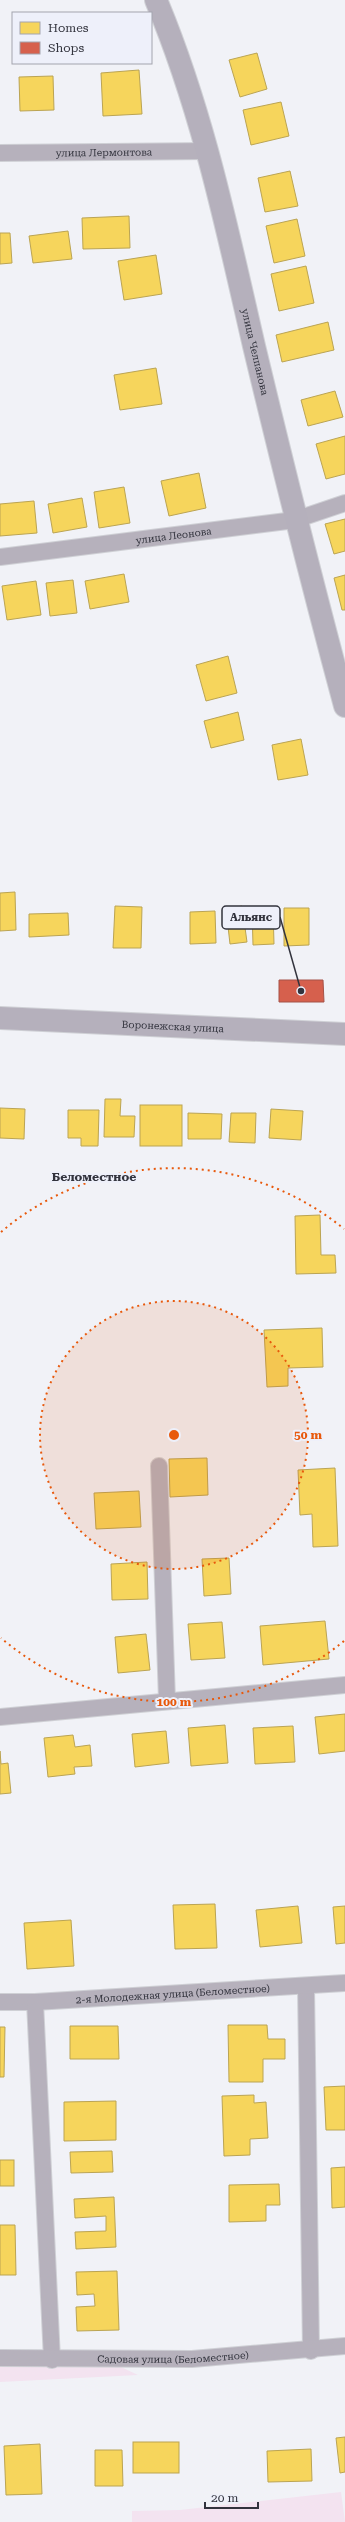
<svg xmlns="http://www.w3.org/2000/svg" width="345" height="2522" font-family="'Roboto Serif',serif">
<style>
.green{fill:#f3e3f0}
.homes{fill:#f6d55c;stroke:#bba453}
.shops{fill:#d6604d;stroke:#a55248}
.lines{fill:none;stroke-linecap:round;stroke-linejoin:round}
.street-casing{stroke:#cfd0d5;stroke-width:18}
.secondary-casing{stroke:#cfd0d5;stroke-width:24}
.street{stroke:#b6b1bc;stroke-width:16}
.secondary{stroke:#b5b0bc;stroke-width:22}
.ring{fill:none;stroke:#e8590c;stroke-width:2;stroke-dasharray:2 4}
.labels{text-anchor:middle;stroke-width:4;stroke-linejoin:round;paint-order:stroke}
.street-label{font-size:10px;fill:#32333d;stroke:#eef0fa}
.quarter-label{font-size:12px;font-weight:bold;fill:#32333d;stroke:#eef0fa}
.centre{fill:#e8590c;stroke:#eef0fa;stroke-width:2}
.ring-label{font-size:12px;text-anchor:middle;font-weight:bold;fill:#e8590c;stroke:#eef0fa;stroke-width:4;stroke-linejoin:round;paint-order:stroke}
.leader{fill:none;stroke:#32333d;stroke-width:1.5}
.callout-dot{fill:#32333d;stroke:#eef0fa;stroke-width:1.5}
.callout{fill:#eef0fa;stroke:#32333d;stroke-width:1.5}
.callout-label{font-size:11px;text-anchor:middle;font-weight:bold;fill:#32333d}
</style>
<rect width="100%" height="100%" fill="#f1f2f7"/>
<g class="green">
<path d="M 0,2358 L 106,2360 L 138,2375 L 0,2382 Z"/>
<path d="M 341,2492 L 345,2522 L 132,2522 L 132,2511 L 180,2510 Z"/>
</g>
<g class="homes">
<path d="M 257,53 L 267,89 L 240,97 L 229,60 Z"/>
<path d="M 139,70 L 142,114 L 103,116 L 101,73 Z"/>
<path d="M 53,76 L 54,110 L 20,111 L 19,77 Z"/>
<path d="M 281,102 L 289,136 L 251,145 L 243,110 Z"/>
<path d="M 290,171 L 298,206 L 265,212 L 258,178 Z"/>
<path d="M 129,216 L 130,248 L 83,249 L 82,218 Z"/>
<path d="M 297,219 L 305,256 L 274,263 L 266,226 Z"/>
<path d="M 68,231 L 72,259 L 33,263 L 29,236 Z"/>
<path d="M 0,233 L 10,233 L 12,263 L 0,264 Z"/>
<path d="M 156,255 L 162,294 L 124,300 L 118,261 Z"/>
<path d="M 306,266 L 314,303 L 279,311 L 271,274 Z"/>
<path d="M 328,322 L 334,350 L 282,362 L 276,335 Z"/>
<path d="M 156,368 L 162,404 L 120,410 L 114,375 Z"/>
<path d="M 335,391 L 343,417 L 308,426 L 301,400 Z"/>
<path d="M 345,436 L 345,474 L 326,479 L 316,444 Z"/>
<path d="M 199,473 L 206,508 L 169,516 L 161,481 Z"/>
<path d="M 124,487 L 130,523 L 99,528 L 94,492 Z"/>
<path d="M 82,498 L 87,527 L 53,533 L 48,504 Z"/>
<path d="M 34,501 L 37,533 L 0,536 L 0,504 Z"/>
<path d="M 345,519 L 345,551 L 334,554 L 325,524 Z"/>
<path d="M 124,574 L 129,602 L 90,609 L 85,581 Z"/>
<path d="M 345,575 L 345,610 L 342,610 L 334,578 Z"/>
<path d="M 73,580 L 77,613 L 50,616 L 46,583 Z"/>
<path d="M 36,581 L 41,615 L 7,620 L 2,586 Z"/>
<path d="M 228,656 L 237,693 L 206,701 L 196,665 Z"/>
<path d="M 238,712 L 244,740 L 211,748 L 204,721 Z"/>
<path d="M 301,739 L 308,775 L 278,780 L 272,745 Z"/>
<path d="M 15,892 L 16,930 L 0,931 L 0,893 Z"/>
<path d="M 115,906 L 142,907 L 141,948 L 113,948 Z"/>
<path d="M 242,906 L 247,942 L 230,944 L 226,909 Z"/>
<path d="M 284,908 L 309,908 L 309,945 L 284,946 Z"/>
<path d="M 273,909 L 274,944 L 253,945 L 252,910 Z"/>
<path d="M 215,911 L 216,943 L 190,944 L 190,912 Z"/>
<path d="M 68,913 L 69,935 L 29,937 L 29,914 Z"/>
<path d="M 105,1099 L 121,1099 L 120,1116 L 135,1116 L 134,1137 L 104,1137 Z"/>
<rect x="140" y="1105" width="42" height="41"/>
<path d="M 0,1108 L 25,1109 L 24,1139 L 0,1138 Z"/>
<path d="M 271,1109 L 303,1111 L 301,1140 L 269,1138 Z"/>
<path d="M 68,1110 L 99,1110 L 98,1146 L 81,1146 L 81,1138 L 68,1138 Z"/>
<path d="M 188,1113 L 222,1114 L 221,1139 L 188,1139 Z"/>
<path d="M 231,1113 L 256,1113 L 255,1143 L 229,1142 Z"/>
<path d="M 320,1215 L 321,1255 L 335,1255 L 336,1273 L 296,1274 L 295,1216 Z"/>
<path d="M 322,1328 L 323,1367 L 288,1368 L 288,1386 L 267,1387 L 264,1330 Z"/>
<path d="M 207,1458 L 208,1495 L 170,1497 L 169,1459 Z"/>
<path d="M 335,1468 L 338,1546 L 313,1547 L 312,1514 L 300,1515 L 298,1470 Z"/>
<path d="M 139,1491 L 141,1527 L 96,1529 L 94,1493 Z"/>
<path d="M 229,1558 L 231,1594 L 204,1596 L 202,1559 Z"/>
<path d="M 147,1562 L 148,1599 L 112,1600 L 111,1564 Z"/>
<path d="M 325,1621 L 329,1659 L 263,1665 L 260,1626 Z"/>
<path d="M 222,1622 L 225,1658 L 191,1660 L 188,1624 Z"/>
<path d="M 146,1634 L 150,1670 L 118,1673 L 115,1637 Z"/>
<path d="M 345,1714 L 345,1751 L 319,1754 L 315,1717 Z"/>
<path d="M 225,1725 L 228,1763 L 191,1766 L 188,1728 Z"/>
<path d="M 293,1726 L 295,1762 L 255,1764 L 253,1728 Z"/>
<path d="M 166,1731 L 169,1763 L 135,1767 L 132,1734 Z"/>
<path d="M 73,1735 L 75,1747 L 90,1745 L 92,1766 L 74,1767 L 75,1774 L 48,1777 L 44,1738 Z"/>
<path d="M 0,1751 L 1,1764 L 8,1763 L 11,1793 L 0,1794 Z"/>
<path d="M 215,1904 L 217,1948 L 175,1949 L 173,1905 Z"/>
<path d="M 298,1906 L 302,1943 L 260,1947 L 256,1910 Z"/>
<path d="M 345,1906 L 345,1943 L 336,1944 L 333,1907 Z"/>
<path d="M 71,1920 L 74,1966 L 27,1969 L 24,1923 Z"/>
<path d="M 228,2025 L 267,2025 L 268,2039 L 285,2039 L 285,2059 L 263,2059 L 263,2082 L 229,2082 Z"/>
<path d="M 70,2026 L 118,2026 L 119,2059 L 70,2059 Z"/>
<path d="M 0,2027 L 5,2027 L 4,2077 L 0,2077 Z"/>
<path d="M 345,2086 L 345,2130 L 326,2130 L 324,2087 Z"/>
<path d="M 254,2095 L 254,2103 L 266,2102 L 268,2138 L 250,2139 L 250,2155 L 224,2156 L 222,2096 Z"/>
<path d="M 116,2101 L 116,2140 L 64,2141 L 64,2102 Z"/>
<path d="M 112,2151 L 113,2172 L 71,2173 L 70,2152 Z"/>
<rect x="0" y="2160" width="14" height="26"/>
<path d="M 345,2167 L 345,2207 L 332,2208 L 331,2168 Z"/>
<path d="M 279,2184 L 280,2205 L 266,2205 L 266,2221 L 229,2222 L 229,2185 Z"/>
<path d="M 114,2197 L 116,2247 L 76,2249 L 75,2232 L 106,2231 L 106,2216 L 75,2218 L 74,2199 Z"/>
<path d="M 0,2225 L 15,2225 L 16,2275 L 0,2275 Z"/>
<path d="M 117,2271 L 119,2330 L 77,2331 L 76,2307 L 95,2306 L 94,2294 L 77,2295 L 76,2272 Z"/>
<path d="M 345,2437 L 345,2472 L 340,2473 L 336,2438 Z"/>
<rect x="133" y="2442" width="46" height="31"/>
<path d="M 40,2444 L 42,2494 L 6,2495 L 4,2446 Z"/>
<path d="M 311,2449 L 312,2481 L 268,2482 L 267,2451 Z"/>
<path d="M 95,2450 L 122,2450 L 123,2486 L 95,2486 Z"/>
</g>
<path class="shops" d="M 279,980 L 323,980 L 324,1002 L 279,1002 Z"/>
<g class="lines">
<defs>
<g id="street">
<path id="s1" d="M 0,153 L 209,151"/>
<path id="s2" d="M 0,557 L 295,520 L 345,503"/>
<path d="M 159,1466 L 167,1700"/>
<path d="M 0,1717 L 345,1685"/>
<path d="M 306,1986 L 311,2351"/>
<path id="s3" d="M 0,2002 L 35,2002 L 345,1983"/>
<path d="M 35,2002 L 52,2360"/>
<path id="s4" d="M 0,2358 L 192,2359 L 345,2346"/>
</g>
<g id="secondary">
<path id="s5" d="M 156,0 C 203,112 227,229 254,346 C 283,467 313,587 345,706"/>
<path id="s6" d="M 0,1018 L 345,1034"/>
</g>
</defs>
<use href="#street" class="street-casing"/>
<use href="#secondary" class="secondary-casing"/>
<use href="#street" class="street"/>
<use href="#secondary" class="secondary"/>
</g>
<circle cx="174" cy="1435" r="134" fill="#e8590c" fill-opacity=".12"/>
<g class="ring">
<circle cx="174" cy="1435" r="134"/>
<path d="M344 1641A267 267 0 0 1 1 1638M1 1232A267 267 0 0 1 344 1229"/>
</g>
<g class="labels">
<g class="street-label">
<text dy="4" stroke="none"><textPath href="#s1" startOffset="104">улица Лермонтова</textPath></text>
<text dy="4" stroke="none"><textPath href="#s5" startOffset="366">улица Челпанова</textPath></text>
<text dy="4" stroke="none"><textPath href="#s2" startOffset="175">улица Леонова</textPath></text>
<text dy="4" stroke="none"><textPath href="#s6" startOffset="173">Воронежская улица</textPath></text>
<text dy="4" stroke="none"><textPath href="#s3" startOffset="173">2-я Молодежная улица (Беломестное)</textPath></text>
<text dy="4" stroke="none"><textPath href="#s4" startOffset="173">Садовая улица (Беломестное)</textPath></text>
</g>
<g class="quarter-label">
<text x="94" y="1181">Беломестное</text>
</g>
</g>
<circle cx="174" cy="1435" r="6" class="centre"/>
<g class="ring-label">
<text x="308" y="1439">50 m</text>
<text x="174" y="1706">100 m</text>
</g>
<path class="leader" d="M301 991L280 917"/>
<circle class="callout-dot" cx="301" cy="991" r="4"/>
<rect class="callout" x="222" y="906" width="58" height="23" rx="4"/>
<g class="callout-label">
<text x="251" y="921">Альянс</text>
</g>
<rect x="12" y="12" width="140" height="52" fill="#eef0fa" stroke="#a3a4ae"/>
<rect x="20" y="22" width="20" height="12" fill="#f6d55c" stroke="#a3a4ae"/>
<text x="48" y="32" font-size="12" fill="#32333d">Homes</text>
<rect x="20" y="42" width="20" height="12" fill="#d6604d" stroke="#a3a4ae"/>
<text x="48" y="52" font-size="12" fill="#32333d">Shops</text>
<path d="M205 2502v6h53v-6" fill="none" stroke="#32333d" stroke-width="2"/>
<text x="211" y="2502" font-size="12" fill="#32333d" stroke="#eef0fa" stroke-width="3" paint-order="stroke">20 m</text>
</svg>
